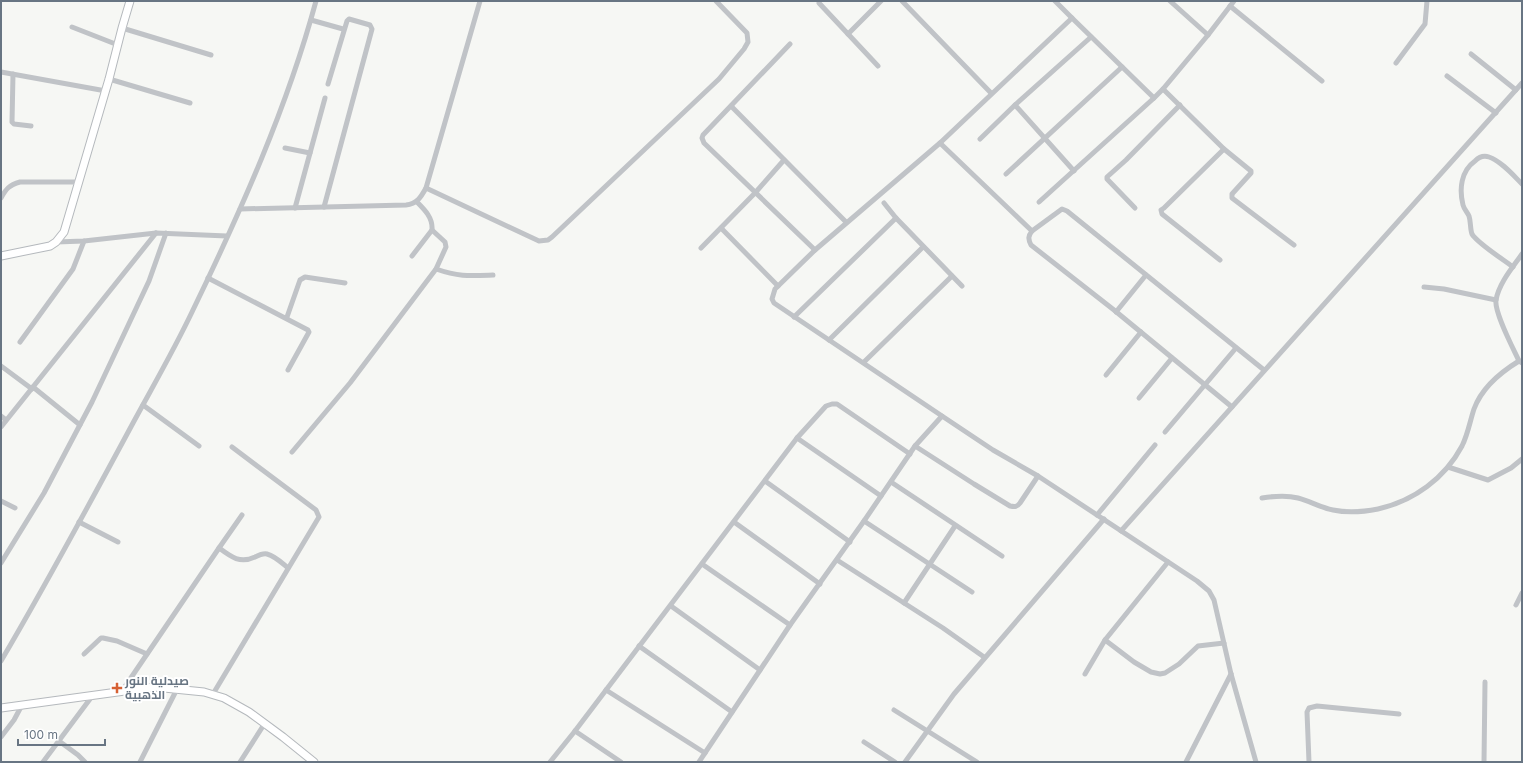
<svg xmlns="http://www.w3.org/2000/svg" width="1523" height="763" font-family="Inter,Cairo,sans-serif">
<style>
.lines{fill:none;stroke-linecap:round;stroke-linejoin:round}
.secondary-casing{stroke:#b5b9bd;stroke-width:9}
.street{stroke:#c0c3c7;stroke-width:5}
.secondary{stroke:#fff;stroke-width:7}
.poi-dot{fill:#d66134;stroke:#fff;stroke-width:1.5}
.labels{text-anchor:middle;stroke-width:4;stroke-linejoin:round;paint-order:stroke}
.poi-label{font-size:12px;font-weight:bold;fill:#687583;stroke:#fff;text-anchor:start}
</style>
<rect width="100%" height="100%" fill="#f6f7f4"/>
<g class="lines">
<defs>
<g id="secondary">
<path d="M 1,256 L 50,246 L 56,242 L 64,232 L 109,79 L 122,28 L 130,1"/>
<path d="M 1,708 L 154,687 L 204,692 L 224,698 L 249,712 L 283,737 L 314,762"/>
</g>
</defs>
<use href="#secondary" class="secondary-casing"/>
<g class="street">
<path d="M 902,1 L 991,93"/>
<path d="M 1055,1 L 1072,18"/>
<path d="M 1170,1 L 1208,35"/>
<path d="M 819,3 L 878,66"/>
<path d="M 1230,6 L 1322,81"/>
<path d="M 311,20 L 343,29"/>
<path d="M 72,27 L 118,45"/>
<path d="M 122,28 L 211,55"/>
<path d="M 848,34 L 881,1"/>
<path d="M 790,44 L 703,135 L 702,138 L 704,143 L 815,250"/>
<path d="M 1471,54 L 1516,90"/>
<path d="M 1396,63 L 1425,24 L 1427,1"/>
<path d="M 1,72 L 106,91"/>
<path d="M 13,74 L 12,122 L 14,124 L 31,126"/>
<path d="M 1447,76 L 1496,113"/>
<path d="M 109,79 L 190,103"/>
<path d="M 1163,89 L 1224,149 L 1164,208 L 1161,210 L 1162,214 L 1220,260"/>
<path d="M 731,106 L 846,222"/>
<path d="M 980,139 L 1015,105"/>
<path d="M 940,143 L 1032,231 C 1028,236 1028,239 1031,245 L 1114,310 L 1232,407"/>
<path d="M 285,148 L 310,153"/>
<path d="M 1224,149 L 1251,171 L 1251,173 L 1232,194 L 1232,198 L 1294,245"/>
<path d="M 1074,171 L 1015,105 L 1091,37"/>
<path d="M 1006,174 L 1122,67"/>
<path d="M 426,188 L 539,241 L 548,240 L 552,237 L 719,79 L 744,49 L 748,42 L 747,33 L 716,1"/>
<path d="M 1,198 C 6,189 9,185 20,182 L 79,182"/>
<path d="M 1039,202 L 1154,98"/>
<path d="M 884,203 L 896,218 L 962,286"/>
<path d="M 324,207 L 372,29 L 370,25 L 349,19 L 347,21 L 328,84"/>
<path d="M 295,208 L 325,98"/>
<path d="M 1135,208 L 1107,179 L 1107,177 L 1126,160 L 1180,105"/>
<path d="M 240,209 L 406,205 C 417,204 421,197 426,188 L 480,1"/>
<path d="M 721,228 L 778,286"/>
<path d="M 1032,231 L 1062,209 L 1067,211 L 1264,370"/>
<path d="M 56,242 L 84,241 L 156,233 L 227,236"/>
<path d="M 701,248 L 755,193 L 784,160"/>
<path d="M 1522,254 C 1513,267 1499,283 1496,300 C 1494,312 1513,348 1519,361 L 1522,363"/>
<path d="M 412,256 L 432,230 C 433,218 425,210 417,202"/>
<path d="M 1513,267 C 1504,260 1477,243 1472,234 C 1470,229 1471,222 1469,216 C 1467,212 1464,209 1463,205 C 1459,189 1461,171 1475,161 C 1479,157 1483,155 1489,157 C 1501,161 1513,175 1522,184"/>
<path d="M 436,269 C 459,277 469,276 493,275"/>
<path d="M 208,278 L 308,330 L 309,332 L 288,370"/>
<path d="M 1424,287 L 1444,289 L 1496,300"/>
<path d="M 1116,312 L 1146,275"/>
<path d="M 287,317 L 300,280 L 305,277 L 345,283"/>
<path d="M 794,317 L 896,218"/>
<path d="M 829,340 L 923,247"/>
<path d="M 20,342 L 73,269 L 84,241"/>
<path d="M 864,362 L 952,276"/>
<path d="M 1,366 L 32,389"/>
<path d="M 1106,375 L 1141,332"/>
<path d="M 33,387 L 80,425"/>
<path d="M 1139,398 L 1172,358"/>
<path d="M 143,405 L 199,446"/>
<path d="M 1,416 L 6,420"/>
<path d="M 942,416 L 774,303 L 772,299 L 775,289 L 815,250 L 940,143 L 1072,18 L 1154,98 L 1163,89 L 1208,35 L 1234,1"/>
<path d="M 1,427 L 156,233"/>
<path d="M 1165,432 L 1236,348"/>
<path d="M 797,438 L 881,496"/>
<path d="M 915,446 L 974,484 L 1010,506 C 1015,507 1017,507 1020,503 L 1038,476"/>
<path d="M 292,452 L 350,383 L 436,269 L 446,247 L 445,242 L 432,230"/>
<path d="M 1448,467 L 1488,480 L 1511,468 L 1522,459"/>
<path d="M 765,481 L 850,542"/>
<path d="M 891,482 L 1002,556"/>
<path d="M 1262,498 C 1274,496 1287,495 1298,498 C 1310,501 1321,508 1333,510 C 1347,513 1363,512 1378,509 C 1414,501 1445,478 1462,446 C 1468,434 1470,421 1474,409 C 1482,387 1501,372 1519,361"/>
<path d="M 1,501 L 15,508"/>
<path d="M 1097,515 L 1155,445"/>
<path d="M 864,521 L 972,592"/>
<path d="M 79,522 L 118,542"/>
<path d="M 734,522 L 820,584"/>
<path d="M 1121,531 L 1522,83"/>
<path d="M 219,548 L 242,515"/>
<path d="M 837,560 L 943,628 L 984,657"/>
<path d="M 1,563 L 44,493 L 92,402 L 149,281 L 166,233"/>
<path d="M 702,564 L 790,625"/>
<path d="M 904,603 L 955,526"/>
<path d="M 1516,605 L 1522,593"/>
<path d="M 671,606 L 760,670"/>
<path d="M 1105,640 L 1134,662 L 1151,672 L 1160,674 L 1165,673 L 1179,664 L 1198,646 L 1224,643"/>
<path d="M 639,646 L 732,712"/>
<path d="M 84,654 L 101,638 L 103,638 L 117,641 L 147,654"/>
<path d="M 1,661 C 47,583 90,503 133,423 C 153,386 174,350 192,312 C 240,213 287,108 316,1"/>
<path d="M 1085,674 L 1105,640 L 1168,562"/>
<path d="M 606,690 L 705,753"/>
<path d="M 122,691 L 219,548 C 231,557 240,564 255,557 C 259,555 263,553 267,554 C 275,556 282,563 288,568"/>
<path d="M 213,694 L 319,517 L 316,510 L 232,447"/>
<path d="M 894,710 L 977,762"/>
<path d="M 575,731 L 621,762"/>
<path d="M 1,737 L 14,720 L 22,705"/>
<path d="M 59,741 L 78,755 L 85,762"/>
<path d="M 864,742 L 895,762"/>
<path d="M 43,762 L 93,695"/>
<path d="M 140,762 L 177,689"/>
<path d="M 240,762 L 265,723"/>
<path d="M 550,762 L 575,731 L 797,438 L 826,406 L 832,404 L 837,404 L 910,454"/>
<path d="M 699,762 L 790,625 L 864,521 L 915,446 L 942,416 L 993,450 L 1038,476 L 1197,581 L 1209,591 L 1214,600 L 1231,674 L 1256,762"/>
<path d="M 905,762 L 954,694 L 1104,519"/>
<path d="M 1186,762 L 1231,674"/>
<path d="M 1309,762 L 1307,712 L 1309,708 L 1317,706 L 1399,714"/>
<path d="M 1484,762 L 1485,682"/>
</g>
<use href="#secondary" class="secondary"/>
</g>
<path class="poi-dot" d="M115 682h4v4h4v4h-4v4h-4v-4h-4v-4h4z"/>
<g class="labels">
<g class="poi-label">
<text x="125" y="685">صيدلية النور<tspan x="125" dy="14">الذهبية</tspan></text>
</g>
</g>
<rect width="1523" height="763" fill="none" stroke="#687583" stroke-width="4"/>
<path d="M18 739v6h87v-6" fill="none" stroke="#687583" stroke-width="2"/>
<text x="24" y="739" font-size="12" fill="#687583" stroke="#ffffff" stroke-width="3" paint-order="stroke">100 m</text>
</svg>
